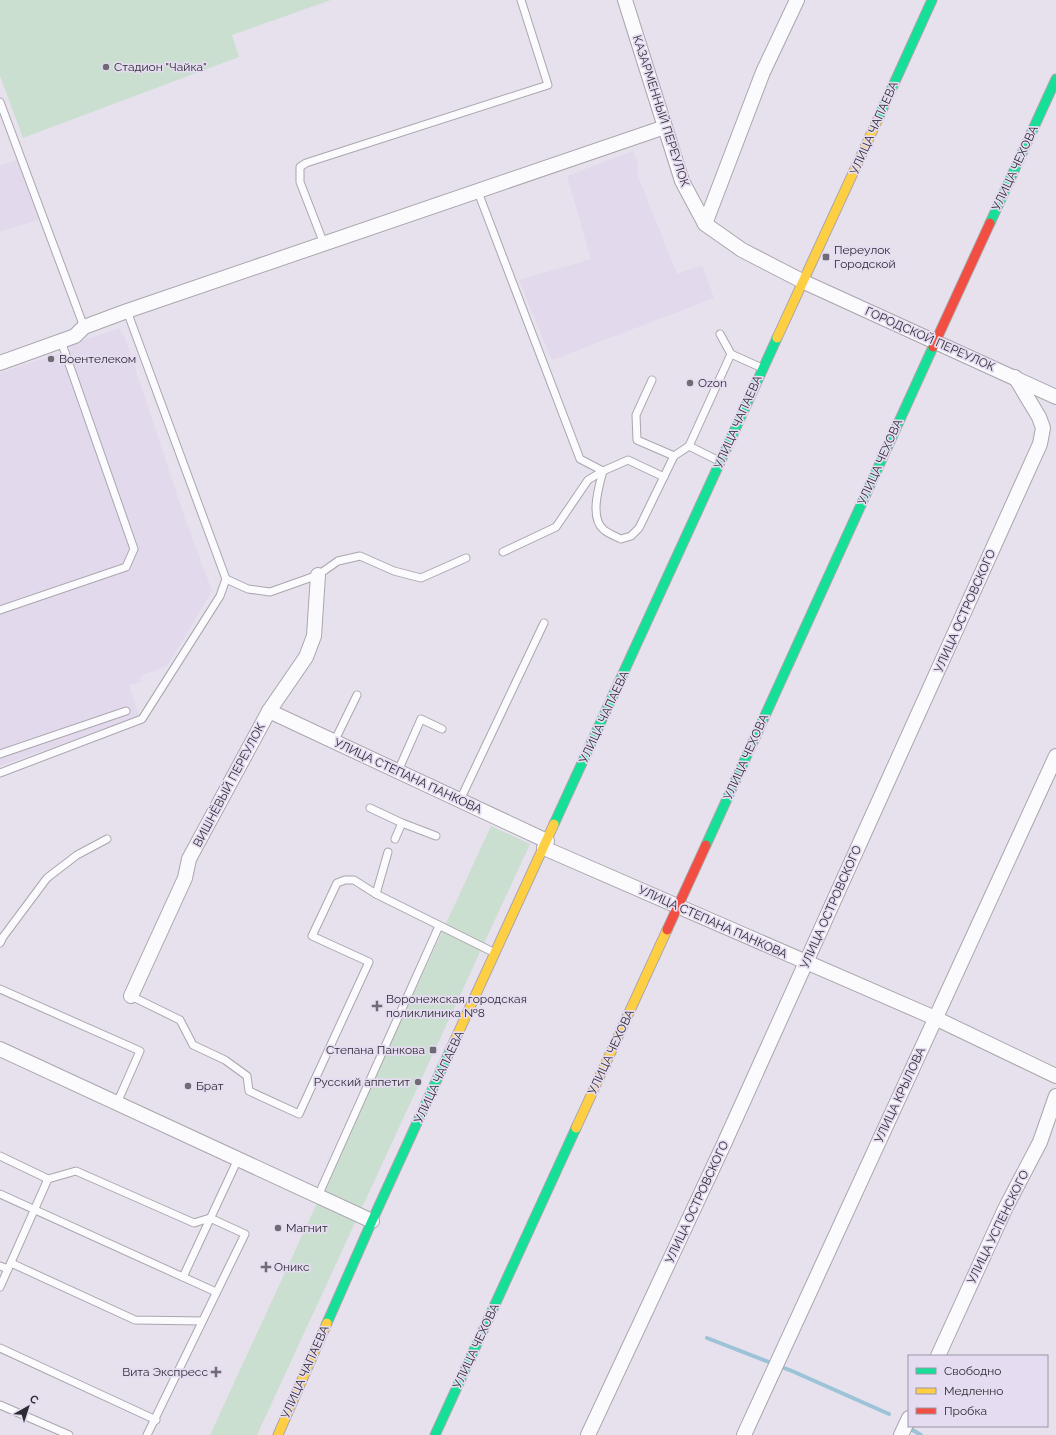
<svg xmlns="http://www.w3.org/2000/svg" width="1056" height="1435" font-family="Raleway,sans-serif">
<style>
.built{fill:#e2d9ed}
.green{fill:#cbdfd0}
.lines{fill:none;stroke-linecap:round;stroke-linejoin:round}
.stream{stroke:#9cc3d7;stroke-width:4}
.lane-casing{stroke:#aaa6ae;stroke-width:9}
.street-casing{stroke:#aaa6ae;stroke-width:16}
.fast-casing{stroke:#aaa6ae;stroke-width:11}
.slow-casing{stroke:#aaa6ae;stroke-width:11}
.jam-casing{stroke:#aaa6ae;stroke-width:11}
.lane{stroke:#fbfafc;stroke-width:7}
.street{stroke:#fbfafc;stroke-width:14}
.fast{stroke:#16e098;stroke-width:9}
.slow{stroke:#ffcf43;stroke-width:9}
.jam{stroke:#f24e42;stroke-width:9}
.poi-dot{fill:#6f6b74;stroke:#e5dcf1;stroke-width:1.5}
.labels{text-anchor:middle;stroke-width:3.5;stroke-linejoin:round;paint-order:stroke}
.poi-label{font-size:12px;fill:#2f2b33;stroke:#e5dcf1;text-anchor:start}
.street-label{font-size:12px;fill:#2f2b33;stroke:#e5dcf1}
</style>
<rect width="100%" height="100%" fill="#e6e1ec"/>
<g class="built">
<path d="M 633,151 L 638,165 L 637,174 L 677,274 L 702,265 L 714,298 L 552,360 L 519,280 L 591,259 L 567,176 Z"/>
<path d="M 21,159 L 40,219 L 0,232 L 0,165 Z"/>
<path d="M 120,328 L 126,341 L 184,516 L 212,591 L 167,666 L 140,676 L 141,682 L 129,685 L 139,716 L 0,766 L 0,373 L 70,350 L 69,345 Z"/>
</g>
<g class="green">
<path d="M 0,0 L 331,0 L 232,35 L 239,57 L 23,138 L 0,76 Z"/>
<path d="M 491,826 L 530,844 L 257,1435 L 210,1435 Z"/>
</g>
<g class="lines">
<g class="stream">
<path d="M 707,1338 L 792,1371 L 889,1414"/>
<path d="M 909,1428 L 921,1435"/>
</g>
<defs>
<g id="lane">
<path d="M 0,102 L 84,327"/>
<path d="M 478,192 L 580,459 L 603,471 L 628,460 L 664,477"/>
<path d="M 324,244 L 300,182 L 300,167 L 306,163 L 548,85 L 521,0"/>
<path d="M 720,334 L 731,354 L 762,368"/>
<path d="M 652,380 L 636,415 L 637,440 L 674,456"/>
<path d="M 689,446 L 719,461"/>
<path d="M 603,471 C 599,486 589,518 604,530 C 609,534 615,536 621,539 L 631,536 L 639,528 L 674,456 L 689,446 L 731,354"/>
<path d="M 503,552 L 556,527 L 588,480 L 603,471"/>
<path d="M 226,579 L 248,589 L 270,592 L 318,575 L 338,561 L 360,556 L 394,571 L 421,578 L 466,558"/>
<path d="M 0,610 L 126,567 L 134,549 L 61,341"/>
<path d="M 334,742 L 357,695"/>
<path d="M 0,754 L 126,711"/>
<path d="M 398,771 L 421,719 L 442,729"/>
<path d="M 0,773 L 142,719 L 220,596 L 226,579 L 127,311"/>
<path d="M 460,800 L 544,623"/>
<path d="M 370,808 L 402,823 L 436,836"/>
<path d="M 395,839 L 402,823"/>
<path d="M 376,894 L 388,852"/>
<path d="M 0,943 L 3,937 L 47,878 L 77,855 L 107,839"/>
<path d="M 0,989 L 140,1051 L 117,1103"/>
<path d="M 131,996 L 180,1020 L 193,1045 L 225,1060 L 247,1076 L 249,1091 L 299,1114 L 369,962 L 312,936 L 337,883 L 345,880 L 354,880 L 376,894 L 493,952"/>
<path d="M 0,1156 L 48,1179 L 76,1171 L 194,1223 L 210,1218 L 245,1234 L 147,1435"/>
<path d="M 0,1194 L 216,1292"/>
<path d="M 318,1196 L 439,926"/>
<path d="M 11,1263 L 135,1320 L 202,1321"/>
<path d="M 0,1266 L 8,1269"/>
<path d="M 183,1277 L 238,1159"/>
<path d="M 0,1287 L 48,1179"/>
<path d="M 0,1348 L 156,1420"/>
<path d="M 0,1405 L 69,1435"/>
</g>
<g id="street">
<path d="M 625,0 L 682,181 L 705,224 L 742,250 L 804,282 L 1056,397"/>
<path d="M 705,224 L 763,72 L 797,0"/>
<path d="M 0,363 L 75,336 L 84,327 L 127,311 L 665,127"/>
<path d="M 269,711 L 547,841"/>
<path d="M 544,848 L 935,1018 L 1056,1076"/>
<path d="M 131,996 L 185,878 L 189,859 L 269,711 L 306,657 L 314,636 L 318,575"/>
<path d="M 0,1049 L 372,1221"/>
<path d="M 938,1356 L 1005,1209 L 1040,1142 L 1056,1096"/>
<path d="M 588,1435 L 724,1144 L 1040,444 L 1043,428 L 1039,417 L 1015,377"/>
<path d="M 744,1435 L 1056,756"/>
<path d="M 901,1435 L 909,1418"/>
</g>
<g id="fast">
<path d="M 877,121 L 932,0"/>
<path d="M 990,223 L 1056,79"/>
<path d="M 554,824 L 777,338"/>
<path d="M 706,845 L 933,347"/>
<path d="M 327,1323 L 372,1221 L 454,1042"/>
<path d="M 435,1435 L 576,1128"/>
</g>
<g id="slow">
<path d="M 777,338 L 877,121"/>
<path d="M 454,1042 L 554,824"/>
<path d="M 576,1128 L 667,930"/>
<path d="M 278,1435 L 327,1323"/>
</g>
<g id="jam">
<path d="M 933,347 L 990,223"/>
<path d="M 667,930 L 706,845"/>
</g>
</defs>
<use href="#lane" class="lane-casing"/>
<use href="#street" class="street-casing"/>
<use href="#fast" class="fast-casing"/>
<use href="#slow" class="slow-casing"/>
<use href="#jam" class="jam-casing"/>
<use href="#lane" class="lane"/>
<use href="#street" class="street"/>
<use href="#fast" class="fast"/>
<use href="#slow" class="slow"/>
<use href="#jam" class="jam"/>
</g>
<g class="poi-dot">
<circle cx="106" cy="67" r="4"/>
<rect x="822" y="253" width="8" height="8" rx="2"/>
<circle cx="51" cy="359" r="4"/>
<circle cx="690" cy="383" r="4"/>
<path d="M375 1000h4v4h4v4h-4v4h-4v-4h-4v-4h4z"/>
<rect x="429" y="1046" width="8" height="8" rx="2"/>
<circle cx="418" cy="1082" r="4"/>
<circle cx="188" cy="1086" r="4"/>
<circle cx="278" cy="1228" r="4"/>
<path d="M264 1261h4v4h4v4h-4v4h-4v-4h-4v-4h4z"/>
<path d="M214 1366h4v4h4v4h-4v4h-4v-4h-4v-4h4z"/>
</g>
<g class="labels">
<g class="poi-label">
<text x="114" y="71">Стадион "Чайка"</text>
<text x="834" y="254">Переулок<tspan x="834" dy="14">Городской</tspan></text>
<text x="59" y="363">Воентелеком</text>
<text x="698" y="387">Ozon</text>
<text x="386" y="1003">Воронежская городская<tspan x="386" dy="14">поликлиника №8</tspan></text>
<text x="425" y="1054" text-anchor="end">Степана Панкова</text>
<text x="410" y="1086" text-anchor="end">Русский аппетит</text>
<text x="196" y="1090">Брат</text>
<text x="286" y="1232">Магнит</text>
<text x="274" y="1271">Оникс</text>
<text x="208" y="1376" text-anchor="end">Вита Экспресс</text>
</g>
<g class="street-label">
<text transform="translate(661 111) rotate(72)" y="4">КАЗАРМЕННЫЙ ПЕРЕУЛОК</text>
<text transform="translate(874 128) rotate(-66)" y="4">УЛИЦА ЧАПАЕВА</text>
<text transform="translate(1015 168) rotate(-65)" y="4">УЛИЦА ЧЕХОВА</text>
<text transform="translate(930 339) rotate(24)" y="4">ГОРОДСКОЙ ПЕРЕУЛОК</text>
<text transform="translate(738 422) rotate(-66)" y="4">УЛИЦА ЧАПАЕВА</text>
<text transform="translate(880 462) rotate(-66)" y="4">УЛИЦА ЧЕХОВА</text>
<text transform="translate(965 611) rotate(-66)" y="4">УЛИЦА ОСТРОВСКОГО</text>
<text transform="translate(604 717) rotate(-65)" y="4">УЛИЦА ЧАПАЕВА</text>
<text transform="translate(746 757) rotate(-66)" y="4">УЛИЦА ЧЕХОВА</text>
<text transform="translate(408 776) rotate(25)" y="4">УЛИЦА СТЕПАНА ПАНКОВА</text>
<text transform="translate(229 785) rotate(-62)" y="4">ВИШНЁВЫЙ ПЕРЕУЛОК</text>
<text transform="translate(831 907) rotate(-66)" y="4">УЛИЦА ОСТРОВСКОГО</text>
<text transform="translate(713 922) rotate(24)" y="4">УЛИЦА СТЕПАНА ПАНКОВА</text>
<text transform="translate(611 1052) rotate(-65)" y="4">УЛИЦА ЧЕХОВА</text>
<text transform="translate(439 1077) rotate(-65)" y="4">УЛИЦА ЧАПАЕВА</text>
<text transform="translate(900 1095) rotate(-65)" y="4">УЛИЦА КРЫЛОВА</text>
<text transform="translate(697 1202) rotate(-65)" y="4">УЛИЦА ОСТРОВСКОГО</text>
<text transform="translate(998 1227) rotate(-64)" y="4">УЛИЦА УСПЕНСКОГО</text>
<text transform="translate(476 1346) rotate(-65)" y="4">УЛИЦА ЧЕХОВА</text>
<text transform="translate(305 1372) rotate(-66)" y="4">УЛИЦА ЧАПАЕВА</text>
</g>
</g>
<rect x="908" y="1355" width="140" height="72" fill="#e5dcf1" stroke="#9c95a5"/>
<rect x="916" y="1368" width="20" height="6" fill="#16e098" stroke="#9c95a5"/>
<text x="944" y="1375" font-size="12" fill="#2f2b33">Свободно</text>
<rect x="916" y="1388" width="20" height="6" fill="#ffcf43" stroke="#9c95a5"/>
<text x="944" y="1395" font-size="12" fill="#2f2b33">Медленно</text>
<rect x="916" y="1408" width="20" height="6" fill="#f24e42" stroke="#9c95a5"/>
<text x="944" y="1415" font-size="12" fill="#2f2b33">Пробка</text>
<g transform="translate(28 1407) rotate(39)" stroke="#e5dcf1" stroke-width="3" paint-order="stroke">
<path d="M0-3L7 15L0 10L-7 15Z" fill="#2f2b33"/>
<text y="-6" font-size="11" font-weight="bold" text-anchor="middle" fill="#2f2b33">С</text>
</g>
</svg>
